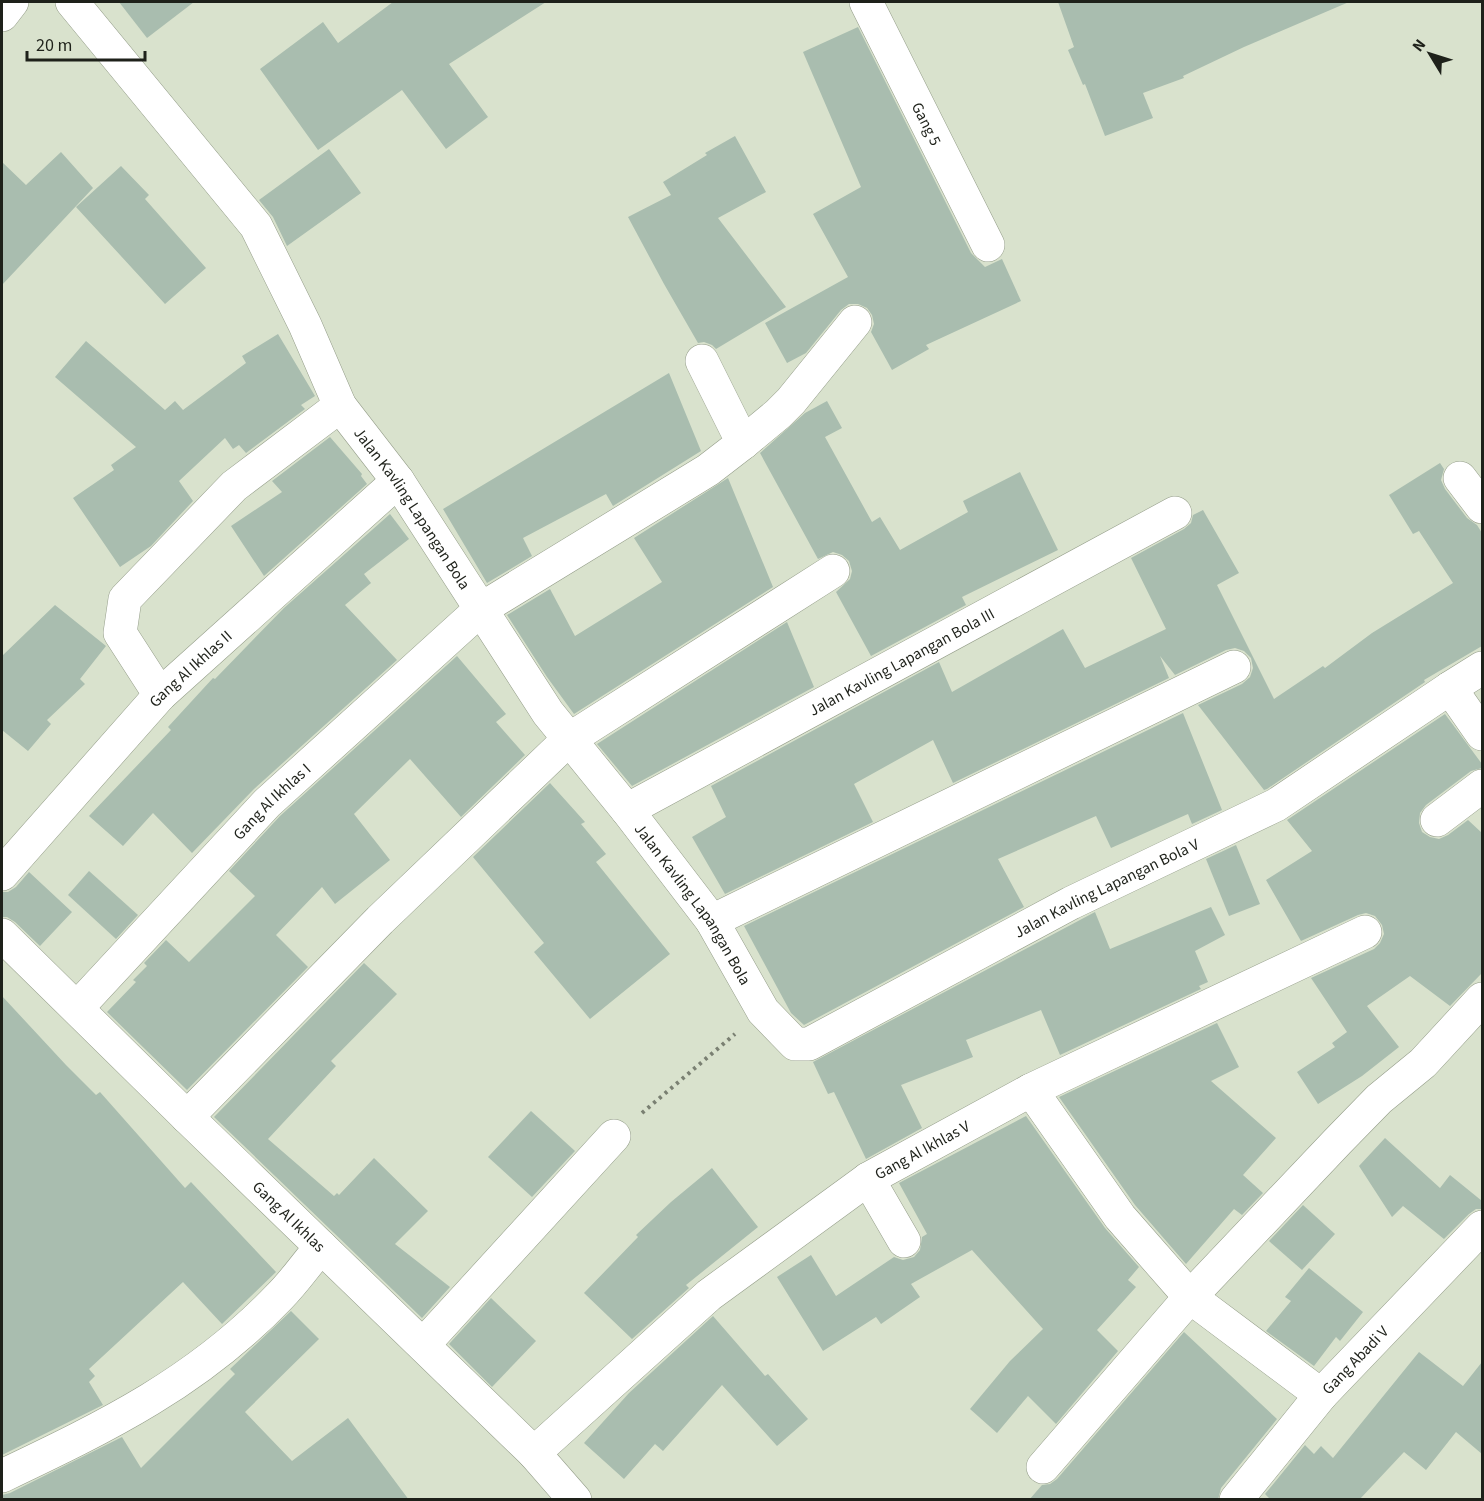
<svg xmlns="http://www.w3.org/2000/svg" width="1484" height="1501" font-family="'Source Sans 3',sans-serif">
<style>
.building{fill:#a9bdaf}
.lines{fill:none;stroke-linecap:round;stroke-linejoin:round}
.minor-casing{stroke:#949d89;stroke-width:34}
.path{stroke:#7a8072;stroke-width:4;stroke-dasharray:3 4.5;stroke-linecap:butt}
.minor{stroke:#fff;stroke-width:33}
.labels{text-anchor:middle;stroke-width:4.5;stroke-linejoin:round;paint-order:stroke}
.street-label{font-size:16px;fill:#1e211a;stroke:#d9e2cd}
</style>
<rect width="100%" height="100%" fill="#d9e2cd"/>
<g class="building">
<path d="M 119,2 L 194,2 L 147,38 Z"/>
<path d="M 393,2 L 546,2 L 449,64 L 488,117 L 446,149 L 402,90 L 318,150 L 260,69 L 323,22 L 338,43 Z"/>
<path d="M 1058,2 L 1349,2 L 1244,47 L 1183,76 L 1184,78 L 1143,93 L 1153,118 L 1105,136 L 1085,84 L 1083,85 L 1068,50 L 1074,47 Z"/>
<path d="M 858,27 L 971,253 L 985,267 L 1002,259 L 1021,301 L 926,345 L 929,349 L 892,370 L 871,332 L 874,324 L 872,315 L 867,308 L 858,304 L 849,304 L 841,310 L 806,353 L 787,363 L 765,323 L 848,277 L 813,214 L 861,187 L 803,52 Z"/>
<path d="M 735,136 L 766,192 L 718,218 L 786,307 L 716,349 L 712,345 L 704,342 L 698,343 L 664,284 L 628,217 L 671,195 L 663,182 L 707,155 L 705,153 Z"/>
<path d="M 329,149 L 361,193 L 287,246 L 273,217 L 259,200 Z"/>
<path d="M 61,152 L 93,188 L 2,285 L 2,162 L 26,185 Z"/>
<path d="M 121,166 L 149,195 L 145,199 L 206,268 L 165,304 L 76,207 Z"/>
<path d="M 278,334 L 315,396 L 301,405 L 305,409 L 246,453 L 239,445 L 233,449 L 225,438 L 179,481 L 193,501 L 151,546 L 120,567 L 73,498 L 114,470 L 111,465 L 136,447 L 55,377 L 86,341 L 165,410 L 175,401 L 183,410 L 246,363 L 242,356 Z"/>
<path d="M 669,373 L 701,451 L 613,506 L 606,494 L 523,538 L 532,556 L 487,583 L 443,509 Z"/>
<path d="M 827,401 L 842,428 L 825,437 L 872,522 L 880,517 L 900,550 L 968,512 L 963,501 L 1020,472 L 1058,550 L 962,597 L 966,605 L 871,656 L 836,592 L 850,579 L 852,571 L 849,561 L 842,555 L 833,552 L 818,559 L 760,453 L 805,413 Z"/>
<path d="M 330,437 L 362,474 L 361,476 L 367,484 L 264,576 L 231,526 L 282,492 L 272,481 Z"/>
<path d="M 1440,463 L 1444,469 L 1441,480 L 1445,489 L 1467,518 L 1477,525 L 1482,533 L 1482,646 L 1424,680 L 1425,682 L 1267,789 L 1264,790 L 1198,705 L 1242,684 L 1250,677 L 1253,668 L 1251,658 L 1244,651 L 1235,648 L 1226,650 L 1175,675 L 1160,656 L 1169,678 L 953,783 L 933,740 L 854,784 L 873,822 L 725,894 L 692,837 L 726,817 L 711,786 L 939,662 L 952,692 L 1063,629 L 1085,668 L 1166,629 L 1131,558 L 1184,529 L 1191,523 L 1193,515 L 1203,510 L 1239,573 L 1217,585 L 1274,699 L 1323,666 L 1325,668 L 1372,633 L 1453,583 L 1419,531 L 1413,534 L 1389,495 Z"/>
<path d="M 728,478 L 773,587 L 574,714 L 547,677 L 507,615 L 550,589 L 575,636 L 662,582 L 634,538 Z"/>
<path d="M 390,514 L 409,539 L 364,574 L 371,583 L 345,605 L 397,660 L 254,789 L 192,853 L 153,813 L 123,846 L 89,816 L 171,730 L 168,727 L 213,678 L 215,679 L 284,608 Z"/>
<path d="M 55,605 L 106,646 L 80,679 L 85,684 L 47,720 L 51,724 L 28,751 L 2,730 L 2,656 Z"/>
<path d="M 787,622 L 814,687 L 632,786 L 597,744 Z"/>
<path d="M 457,656 L 506,714 L 496,722 L 525,755 L 461,817 L 410,759 L 354,814 L 390,860 L 335,904 L 322,887 L 276,935 L 308,967 L 187,1090 L 107,1012 L 136,982 L 133,980 L 147,966 L 144,963 L 166,940 L 189,962 L 255,896 L 229,871 L 280,816 Z"/>
<path d="M 1183,713 L 1222,810 L 1192,824 L 1188,814 L 1111,848 L 1096,816 L 998,859 L 1024,907 L 804,1025 L 791,1013 L 744,926 Z"/>
<path d="M 1445,714 L 1482,764 L 1482,768 L 1471,771 L 1426,805 L 1420,813 L 1419,823 L 1422,832 L 1430,837 L 1439,839 L 1448,835 L 1468,820 L 1482,833 L 1482,973 L 1450,1006 L 1410,976 L 1367,1006 L 1399,1047 L 1362,1076 L 1318,1104 L 1297,1072 L 1335,1047 L 1332,1043 L 1347,1032 L 1311,978 L 1374,949 L 1380,943 L 1384,934 L 1382,925 L 1375,916 L 1366,913 L 1358,915 L 1301,941 L 1266,880 L 1312,851 L 1287,820 Z"/>
<path d="M 550,783 L 585,822 L 581,824 L 606,854 L 596,862 L 670,954 L 590,1019 L 534,952 L 544,943 L 473,857 Z"/>
<path d="M 1236,845 L 1260,904 L 1229,916 L 1206,859 Z"/>
<path d="M 89,871 L 138,915 L 116,939 L 68,895 Z"/>
<path d="M 29,872 L 72,912 L 40,946 L 15,922 L 7,917 L 2,917 L 2,892 L 8,892 L 16,887 Z"/>
<path d="M 1211,907 L 1225,935 L 1195,951 L 1208,982 L 1199,986 L 1201,989 L 1060,1055 L 1041,1010 L 966,1040 L 973,1057 L 901,1085 L 922,1128 L 866,1159 L 834,1092 L 828,1094 L 813,1062 L 1095,912 L 1110,949 Z"/>
<path d="M 364,963 L 397,994 L 331,1061 L 336,1066 L 268,1139 L 334,1196 L 337,1193 L 339,1195 L 374,1158 L 428,1211 L 395,1244 L 450,1287 L 422,1318 L 214,1117 Z"/>
<path d="M 2,996 L 66,1065 L 96,1095 L 100,1092 L 185,1188 L 191,1182 L 276,1272 L 222,1324 L 183,1282 L 89,1369 L 95,1376 L 89,1382 L 103,1405 L 2,1455 Z"/>
<path d="M 1217,1023 L 1239,1067 L 1211,1081 L 1276,1138 L 1243,1175 L 1263,1193 L 1242,1215 L 1234,1209 L 1186,1264 L 1135,1205 L 1059,1097 Z"/>
<path d="M 531,1111 L 575,1151 L 532,1197 L 488,1157 Z"/>
<path d="M 1026,1116 L 1105,1228 L 1139,1267 L 1128,1280 L 1136,1287 L 1097,1330 L 1118,1351 L 1056,1424 L 1028,1396 L 997,1433 L 970,1409 L 1010,1361 L 1043,1329 L 972,1250 L 911,1284 L 920,1297 L 881,1324 L 876,1317 L 823,1351 L 777,1277 L 811,1255 L 836,1296 L 894,1257 L 903,1260 L 914,1257 L 920,1250 L 922,1237 L 927,1234 L 899,1183 Z"/>
<path d="M 1385,1138 L 1440,1188 L 1450,1175 L 1482,1201 L 1482,1209 L 1476,1209 L 1469,1214 L 1444,1239 L 1403,1206 L 1392,1217 L 1359,1166 Z"/>
<path d="M 712,1168 L 758,1227 L 686,1285 L 689,1288 L 632,1339 L 584,1293 L 638,1237 L 636,1235 L 671,1202 Z"/>
<path d="M 1303,1205 L 1335,1234 L 1302,1270 L 1269,1241 Z"/>
<path d="M 1309,1268 L 1363,1312 L 1340,1341 L 1336,1337 L 1314,1366 L 1266,1331 L 1291,1301 L 1285,1297 Z"/>
<path d="M 491,1298 L 536,1341 L 492,1387 L 449,1344 Z"/>
<path d="M 291,1311 L 319,1339 L 245,1412 L 292,1461 L 348,1418 L 409,1500 L 2,1500 L 2,1495 L 10,1493 L 122,1437 L 141,1468 L 235,1374 L 230,1369 Z"/>
<path d="M 713,1316 L 765,1376 L 768,1374 L 808,1419 L 777,1446 L 722,1385 L 663,1451 L 655,1444 L 624,1479 L 584,1443 L 629,1393 Z"/>
<path d="M 1184,1332 L 1277,1419 L 1221,1488 L 1218,1500 L 1029,1500 L 1042,1485 L 1050,1484 L 1057,1479 Z"/>
<path d="M 1419,1352 L 1463,1386 L 1482,1362 L 1482,1454 L 1456,1432 L 1426,1470 L 1404,1452 L 1359,1500 L 1271,1500 L 1265,1494 L 1305,1445 L 1314,1454 L 1321,1446 L 1333,1458 Z"/>
</g>
<g class="lines">
<defs>
<g id="minor">
<path id="s1" d="M 72,2 L 256,226 L 305,325 L 340,406 L 398,481 L 548,713 L 627,810 L 712,921 L 763,1011 L 795,1044 L 809,1044 L 1071,903 L 1276,805 L 1450,688 L 1482,668"/>
<path id="s2" d="M 866,2 L 988,245"/>
<path d="M 2,15 L 12,2"/>
<path d="M 743,443 L 778,414 L 791,401 L 855,322"/>
<path d="M 1460,478 L 1482,507"/>
<path d="M 1450,688 L 1482,734"/>
<path d="M 160,695 L 120,633 L 125,599 L 234,486 L 340,406"/>
<path id="s3" d="M 627,810 L 1175,513"/>
<path d="M 1437,820 L 1482,786"/>
<path id="s4" d="M 2,874 L 160,695 L 398,481"/>
<path d="M 712,921 L 1234,667"/>
<path id="s5" d="M 2,935 L 187,1117 L 534,1453 L 575,1500"/>
<path id="s6" d="M 77,1008 L 267,803 L 481,609 L 708,470 L 743,443 L 702,361"/>
<path d="M 1031,1090 L 1120,1217 L 1190,1297 L 1321,1395"/>
<path d="M 187,1117 L 380,920 L 568,740 L 833,571"/>
<path d="M 868,1179 L 904,1241"/>
<path d="M 423,1345 L 614,1136"/>
<path id="s7" d="M 534,1453 L 709,1295 L 868,1179 L 1031,1090 L 1365,932"/>
<path d="M 1043,1467 L 1190,1297 L 1338,1141 L 1379,1099 L 1423,1063 L 1482,999"/>
<path d="M 2,1476 C 107,1426 198,1382 280,1296 C 295,1281 307,1263 321,1247"/>
<path id="s8" d="M 1236,1500 L 1321,1395 L 1482,1227"/>
</g>
</defs>
<use href="#minor" class="minor-casing"/>
<path class="path" d="M 642,1113 L 735,1034"/>
<use href="#minor" class="minor"/>
</g>
<g class="labels">
<g class="street-label">
<text dy="6" stroke="none"><textPath href="#s2" startOffset="136">Gang 5</textPath></text>
<text dy="6" stroke="none"><textPath href="#s1" startOffset="614">Jalan Kavling Lapangan Bola</textPath></text>
<text dy="6" stroke="none"><textPath href="#s3" startOffset="312">Jalan Kavling Lapangan Bola III</textPath></text>
<text dy="6" stroke="none"><textPath href="#s4" startOffset="279">Gang Al Ikhlas II</textPath></text>
<text dy="6" stroke="none"><textPath href="#s6" startOffset="284">Gang Al Ikhlas I</textPath></text>
<text dy="6" stroke="none"><textPath href="#s1" startOffset="1624">Jalan Kavling Lapangan Bola V</textPath></text>
<text dy="6" stroke="none"><textPath href="#s1" startOffset="1100">Jalan Kavling Lapangan Bola</textPath></text>
<text dy="6" stroke="none"><textPath href="#s7" startOffset="494">Gang Al Ikhlas V</textPath></text>
<text dy="6" stroke="none"><textPath href="#s5" startOffset="402">Gang Al Ikhlas</textPath></text>
<text dy="6" stroke="none"><textPath href="#s8" startOffset="184">Gang Abadi V</textPath></text>
</g>
</g>
<rect width="1484" height="1501" fill="none" stroke="#1e211a" stroke-width="6"/>
<g transform="translate(1430 54) rotate(308)" stroke="#d9e2cd" stroke-width="4.5" paint-order="stroke">
<path d="M0-4.5L10 22L0 15L-10 22Z" fill="#1e211a"/>
<text y="-9" font-size="16" font-weight="bold" text-anchor="middle" fill="#1e211a">N</text>
</g>
<path d="M27 51v9h118v-9" fill="none" stroke="#1e211a" stroke-width="3"/>
<text x="36" y="51" font-size="18" fill="#1e211a" stroke="#d9e2cd" stroke-width="4.5" paint-order="stroke">20 m</text>
</svg>
